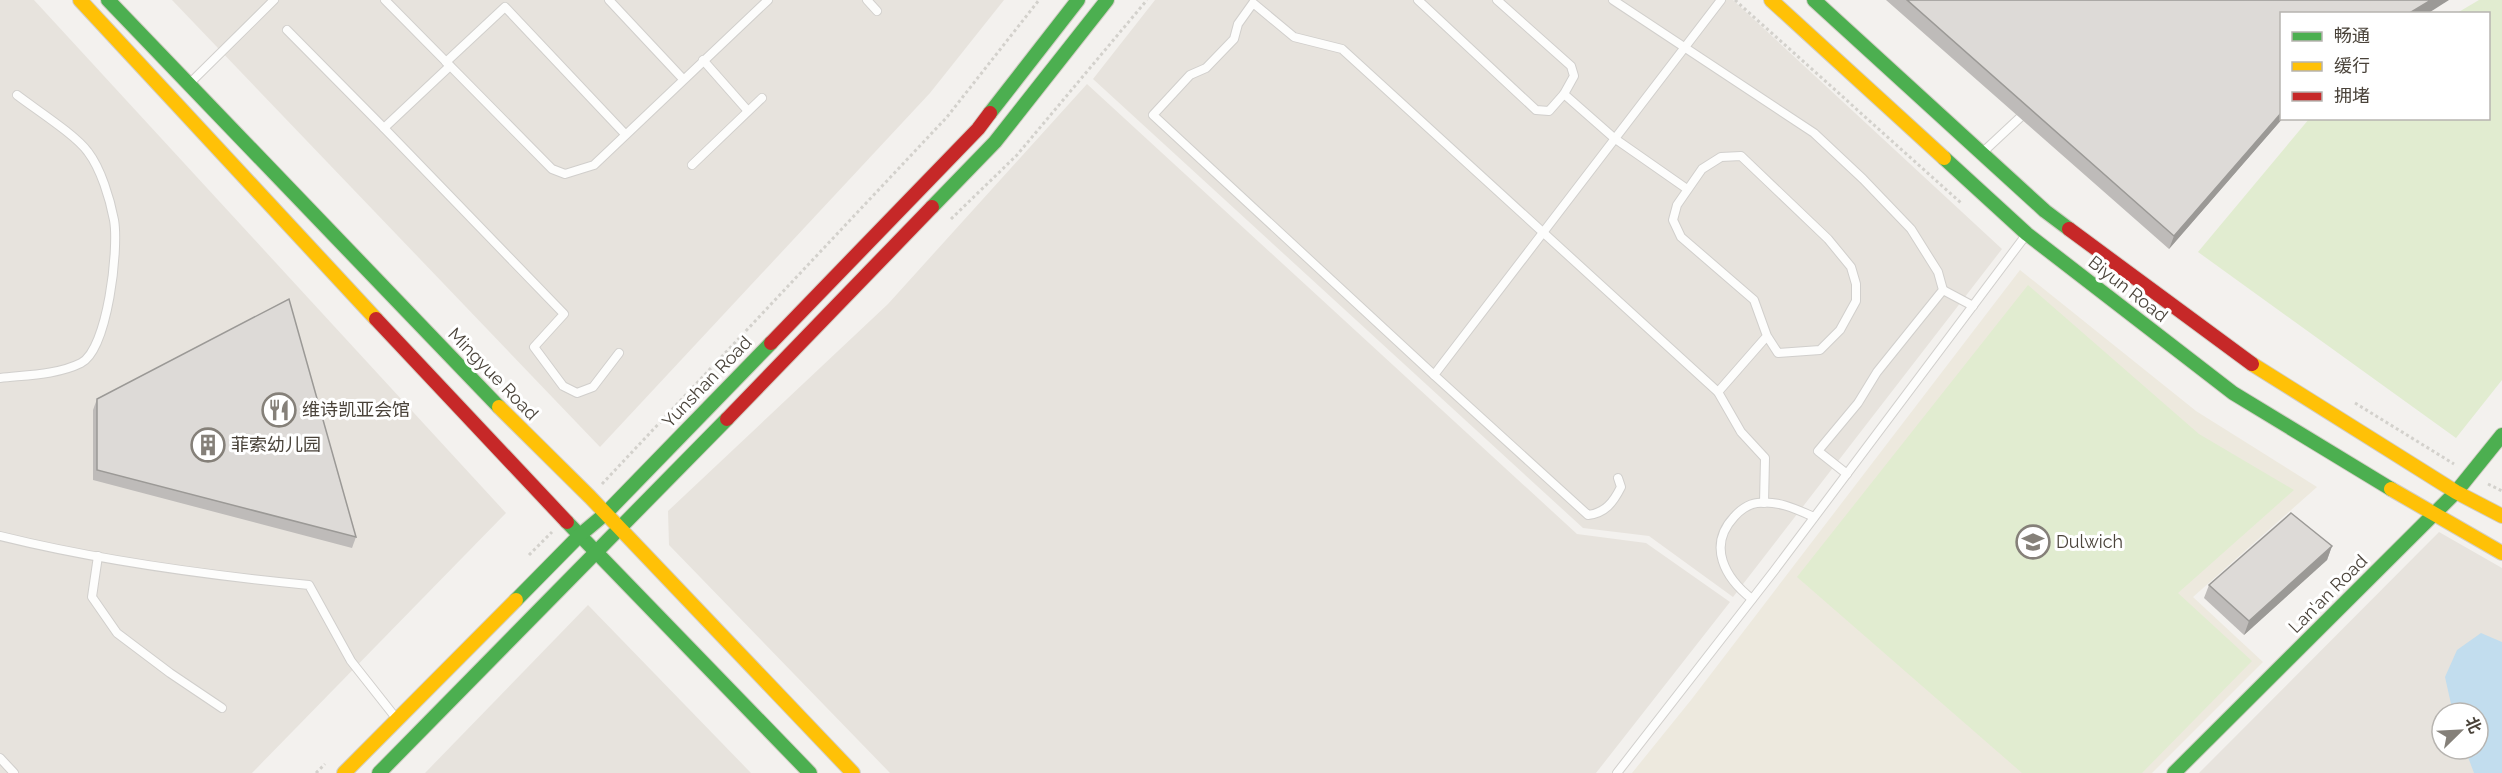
<svg xmlns="http://www.w3.org/2000/svg" width="2502" height="773" font-family="Raleway,'Noto Sans SC',sans-serif">
<style>
.residential{fill:#e7e3dd;fill-rule:evenodd}
.education{fill:#ede9de}
.green{fill:#e1ecd0}
.water{fill:#c2ddee}
.lines{fill:none;stroke-linecap:round;stroke-linejoin:round}
.lane-casing{stroke:#d1cfcc;stroke-width:10}
.fast-casing{stroke:#d2cec5;stroke-width:16}
.slow-casing{stroke:#d2cec5;stroke-width:16}
.jam-casing{stroke:#d2cec5;stroke-width:16}
.path{stroke:#d3d1cc;stroke-width:3;stroke-dasharray:3 3;stroke-linecap:butt}
.lane{stroke:#fdfdfc;stroke-width:8}
.fast{stroke:#4caf50;stroke-width:14}
.slow{stroke:#ffc107;stroke-width:14}
.jam{stroke:#c62828;stroke-width:14}
.wall{fill:#bebbb9}
.shaded-wall{fill:#9b9996}
.building{fill:#dddad7;stroke:#9b9996;stroke-width:1.5}
.labels{text-anchor:middle;stroke-width:6;stroke-linejoin:round;paint-order:stroke}
.street-label{font-size:18px;fill:#4a433a;stroke:#fff}
.poi-label{font-size:18px;fill:#4a433a;stroke:#fff;text-anchor:start}
</style>
<rect width="100%" height="100%" fill="#f3f1ee"/>
<g class="residential">
<path d="M 0,0 L 34,0 L 506,513 L 252,773 L 0,773 Z"/>
<path d="M 172,0 L 1004,0 L 930,93 L 600,447 Z"/>
<path d="M 1155,0 L 1733,0 L 2002,249 L 1733,597 L 1649,536 L 1583,528 L 1093,79 Z"/>
<path d="M 1087,84 L 1577,534 L 1646,543 L 1730,602 L 1596,773 L 890,773 L 669,545 L 668,511 L 888,304 Z"/>
<path d="M 2439,532 L 2502,568 L 2502,773 L 2199,773 ZM 2442,713 L 2478,713 L 2478,749 L 2442,749 Z"/>
<path d="M 588,605 L 751,773 L 425,773 Z"/>
</g>
<path class="education" d="M 2020,270 L 2196,411 L 2317,487 L 2193,597 L 2263,662 L 2152,773 L 1632,773 L 1691,700 Z"/>
<g class="green">
<path d="M 2479,0 L 2502,0 L 2502,380 L 2456,438 L 2198,252 L 2309,119 L 2488,118 L 2488,14 L 2457,13 Z"/>
<path d="M 2028,285 L 2199,434 L 2294,490 L 2178,593 L 2252,661 L 2142,773 L 2022,773 L 1797,577 Z"/>
</g>
<path class="water" d="M 2481,633 L 2502,642 L 2502,773 L 2474,773 L 2465,749 L 2478,749 L 2478,713 L 2453,713 L 2445,677 L 2457,650 Z"/>
<g class="lines">
<defs>
<g id="lane">
<path d="M 385,0 L 552,169 L 565,174 L 594,165 L 768,0"/>
<path d="M 609,0 L 683,79"/>
<path d="M 867,0 L 877,11"/>
<path d="M 1418,0 L 1536,110 L 1549,111 L 1564,94 L 1614,138 L 1687,189"/>
<path d="M 1497,0 L 1571,66 L 1574,76 L 1564,94"/>
<path d="M 1613,0 L 1814,133 L 1863,179 L 1911,229 L 1938,272 L 1943,290 L 1877,372 L 1858,403 L 1818,451 L 1847,474"/>
<path d="M 287,30 L 384,128 L 450,66"/>
<path d="M 703,60 L 748,111"/>
<path d="M 446,62 L 505,7 L 625,134"/>
<path d="M 190,83 L 274,0"/>
<path d="M 384,128 L 564,314 L 534,347 L 563,386 L 577,393 L 593,387 L 619,353"/>
<path d="M 1983,152 L 2027,111"/>
<path d="M 692,165 L 762,98"/>
<path d="M 1943,290 L 1973,306"/>
<path d="M 1434,375 L 1153,115 L 1190,75 L 1206,68 L 1234,39 L 1238,24 L 1253,3 L 1294,37 L 1342,49 L 1718,392 L 1741,432 L 1765,458 L 1764,503"/>
<path d="M 0,378 C 26,375 57,375 81,363 C 108,349 119,248 114,220 C 110,199 101,169 88,152 C 76,135 35,109 17,95"/>
<path d="M 1718,392 L 1767,336 L 1754,300 L 1681,237 L 1673,220 L 1677,205 L 1702,169 L 1721,157 L 1741,156 L 1828,239 L 1851,267 L 1856,284 L 1856,301 L 1840,330 L 1820,350 L 1778,353 L 1767,336"/>
<path d="M 1618,478 L 1621,487 C 1613,503 1605,513 1588,515 L 1434,375 L 1721,0"/>
<path d="M 0,536 C 101,561 205,575 309,585 L 351,661 L 396,718"/>
<path d="M 98,556 L 92,597 L 117,633 L 170,673 L 222,708"/>
<path d="M 1752,599 C 1725,578 1707,546 1734,517 C 1739,511 1748,504 1757,503 C 1777,500 1796,509 1814,517"/>
<path d="M 0,758 L 14,773"/>
<path d="M 1617,773 L 1774,571 L 2026,235"/>
</g>
<g id="fast">
<path d="M 108,0 L 499,407"/>
<path d="M 1814,0 L 2045,211 L 2069,229"/>
<path d="M 990,113 L 1078,0"/>
<path d="M 1944,158 L 2027,234 L 2233,393 L 2391,489"/>
<path d="M 932,207 L 995,142 L 1107,0"/>
<path d="M 567,522 L 810,773"/>
<path d="M 516,600 L 580,535 L 605,514 L 771,343"/>
<path d="M 379,773 L 727,419"/>
<path d="M 2174,773 L 2456,492 L 2502,435"/>
</g>
<g id="slow">
<path d="M 80,0 L 376,319"/>
<path d="M 1771,0 L 1944,158"/>
<path d="M 2252,364 L 2456,492 L 2502,516"/>
<path d="M 499,407 L 590,497 L 853,773"/>
<path d="M 2391,489 L 2502,553"/>
<path d="M 344,773 L 516,600"/>
</g>
<g id="jam">
<path d="M 2069,229 L 2252,364"/>
<path d="M 376,319 L 567,522"/>
<path d="M 771,343 L 978,129 L 990,113"/>
<path d="M 727,419 L 932,207"/>
</g>
</defs>
<use href="#lane" class="lane-casing"/>
<use href="#fast" class="fast-casing"/>
<use href="#slow" class="slow-casing"/>
<use href="#jam" class="jam-casing"/>
<g class="path">
<path d="M 1735,0 L 1961,203"/>
<path d="M 951,219 L 1017,155 L 1147,0"/>
<path d="M 2355,403 L 2454,464"/>
<path d="M 602,484 L 947,117 L 1039,0"/>
<path d="M 2488,484 L 2502,491"/>
<path d="M 529,555 L 552,532"/>
<path d="M 316,773 L 325,764"/>
</g>
<use href="#lane" class="lane"/>
<use href="#fast" class="fast"/>
<use href="#slow" class="slow"/>
<use href="#jam" class="jam"/>
</g>
<g class="wall">
<path d="M 1886,0 L 2449,0 L 2282,14 L 2282,118 L 2283,118 L 2169,249 Z"/>
<path d="M 97,399 L 356,537 L 352,548 L 93,480 L 93,410 Z"/>
<path d="M 2332,546 L 2327,560 L 2244,635 L 2204,598 L 2209,585 Z"/>
</g>
<g class="shaded-wall">
<path d="M 2431,0 L 2449,0 L 2427,14 L 2408,14 Z"/>
<path d="M 2282,112 L 2282,118 L 2283,118 L 2169,249 L 2174,236 Z"/>
<path d="M 2332,546 L 2327,560 L 2244,635 L 2249,621 Z"/>
</g>
<g class="building">
<path d="M 1907,0 L 2431,0 L 2408,14 L 2282,14 L 2282,112 L 2174,236 Z"/>
<path d="M 289,299 L 356,537 L 97,470 L 97,399 Z"/>
<path d="M 2291,513 L 2332,546 L 2249,621 L 2209,585 Z"/>
</g>
<defs>
<symbol id="restaurant-ring" viewBox="-11 -11 22 22"><circle r="9.5" fill="#fff" stroke="#858079" stroke-width="1.5"/><path d="M-5-6h1v4h1v-4h1v4h1v-4h1v5L-1.5 .5V6h-2V.5L-5-1ZM5-6V6H3V1.5H1.5Q1.5-4 5-6Z" fill="#858079"/></symbol>
<symbol id="building-ring" viewBox="-11 -11 22 22"><circle r="9.5" fill="#fff" stroke="#858079" stroke-width="1.5"/><path d="M-4-6H4V6H1V3H-1V6H-4ZM-2.5-4.3h1.7v1.8h-1.7ZM.8-4.3h1.7v1.8H.8ZM-2.5-1h1.7V.8h-1.7ZM.8-1h1.7V.8H.8Z" fill="#858079"/></symbol>
<symbol id="school-ring" viewBox="-11 -11 22 22"><circle r="9.5" fill="#fff" stroke="#858079" stroke-width="1.5"/><path d="M0-5L7-2L0 1L-7-2ZM-4 1L0 2.5L4 1V4Q0 6-4 4Z" fill="#858079"/></symbol>
</defs>
<g fill-rule="evenodd">
<use href="#restaurant-ring" x="260" y="391" width="38" height="38"/>
<use href="#building-ring" x="189" y="426" width="38" height="38"/>
<use href="#school-ring" x="2014" y="523" width="38" height="38"/>
</g>
<g class="labels">
<g class="street-label">
<text transform="translate(2128 289) rotate(38)" y="6">Biyun Road</text>
<text transform="translate(493 374) rotate(46)" y="6">Mingyue Road</text>
<text transform="translate(707 382) rotate(-46)" y="6">Yunshan Road</text>
<text transform="translate(2328 594) rotate(-45)" y="6">Lan'an Road</text>
</g>
<g class="poi-label">
<text x="302" y="416">维诗凯亚会馆</text>
<text x="231" y="451">菲索幼儿园</text>
<text x="2056" y="548">Dulwich</text>
</g>
</g>
<rect x="2280" y="12" width="210" height="108" fill="#ffffff" stroke="#b7b4b0" stroke-width="1.5"/>
<rect x="2292" y="32" width="30" height="9" fill="#4caf50" stroke="#b7b4b0" stroke-width="1.5"/>
<text x="2334" y="42" font-size="18" fill="#4a433a">畅通</text>
<rect x="2292" y="62" width="30" height="9" fill="#ffc107" stroke="#b7b4b0" stroke-width="1.5"/>
<text x="2334" y="72" font-size="18" fill="#4a433a">缓行</text>
<rect x="2292" y="92" width="30" height="9" fill="#c62828" stroke="#b7b4b0" stroke-width="1.5"/>
<text x="2334" y="102" font-size="18" fill="#4a433a">拥堵</text>
<g transform="translate(2460 731) rotate(66)"><circle r="28" fill="#ffffff" stroke="#b7b4b0" stroke-width="1.5"/>
<path d="M0-4.5L10 22L0 15L-10 22Z" fill="#858079"/>
<text y="-9" font-size="16" font-weight="bold" text-anchor="middle" fill="#4a433a">北</text>
</g>
</svg>
